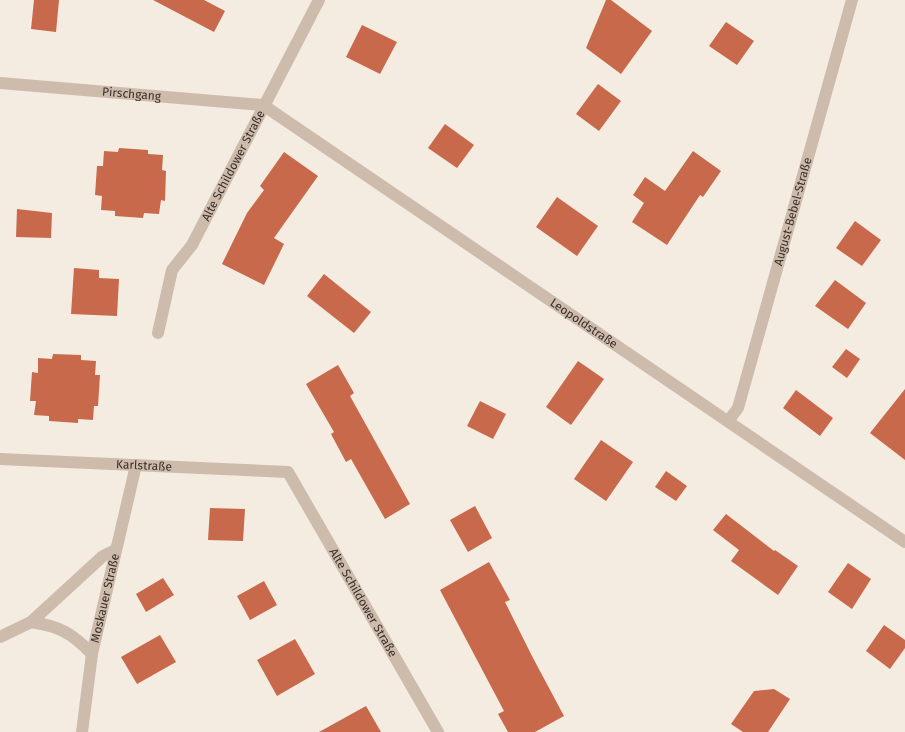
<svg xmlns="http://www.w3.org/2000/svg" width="905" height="732" font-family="'Fira Sans',sans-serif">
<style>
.building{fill:#c8694b}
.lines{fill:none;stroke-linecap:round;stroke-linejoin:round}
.minor{stroke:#cdbbac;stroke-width:12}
.labels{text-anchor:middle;stroke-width:4;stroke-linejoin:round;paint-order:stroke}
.street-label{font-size:12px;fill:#3b302b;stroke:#fbf5ee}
</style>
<rect width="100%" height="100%" fill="#f4ebe1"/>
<g class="building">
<path d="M 34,0 L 59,0 L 56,32 L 31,29 Z"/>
<path d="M 153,0 L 204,0 L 225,11 L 214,32 Z"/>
<path d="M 606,0 L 611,0 L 652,31 L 621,74 L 586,48 Z"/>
<path d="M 726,22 L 754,41 L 737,65 L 709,46 Z"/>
<path d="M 362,25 L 397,42 L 380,74 L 346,57 Z"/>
<path d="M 598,84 L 621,101 L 599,131 L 576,114 Z"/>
<path d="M 445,124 L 474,145 L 457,168 L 428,148 Z"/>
<path d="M 119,148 L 148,150 L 148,154 L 163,155 L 162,170 L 166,171 L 165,201 L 161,200 L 159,214 L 144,213 L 143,218 L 115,216 L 115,211 L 101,210 L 102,196 L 95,195 L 97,166 L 103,166 L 104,151 L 118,152 Z"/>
<path d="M 693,151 L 721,171 L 703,197 L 700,195 L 667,245 L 632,222 L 644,203 L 633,195 L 645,177 L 665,191 Z"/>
<path d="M 284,152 L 318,176 L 274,238 L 284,244 L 264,285 L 222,264 L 247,213 L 264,190 L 260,186 Z"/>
<path d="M 557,197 L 598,226 L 577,256 L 536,227 Z"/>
<path d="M 17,209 L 52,213 L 51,238 L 16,237 Z"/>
<path d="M 855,221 L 881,240 L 862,266 L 836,248 Z"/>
<path d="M 74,268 L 99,270 L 99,278 L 119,279 L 117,316 L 71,314 Z"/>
<path d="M 324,274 L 371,312 L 354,333 L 307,296 Z"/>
<path d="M 835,280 L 866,303 L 848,329 L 815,306 Z"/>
<path d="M 846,349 L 860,359 L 847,378 L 832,367 Z"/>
<path d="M 53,354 L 81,355 L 81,360 L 96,361 L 95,375 L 100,375 L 98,406 L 94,406 L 93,420 L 78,419 L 78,423 L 49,421 L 49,416 L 34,415 L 36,401 L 30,401 L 32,372 L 38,373 L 38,358 L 52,359 Z"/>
<path d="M 578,361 L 604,379 L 571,425 L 546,407 Z"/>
<path d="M 338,365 L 354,393 L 350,396 L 410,504 L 385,519 L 351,459 L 346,462 L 331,434 L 334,432 L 306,384 Z"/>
<path d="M 905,389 L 905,460 L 870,433 Z"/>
<path d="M 796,390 L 833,418 L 820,436 L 783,408 Z"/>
<path d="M 480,401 L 506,414 L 493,439 L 467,426 Z"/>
<path d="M 601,440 L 633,462 L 606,501 L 574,479 Z"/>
<path d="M 666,471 L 687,486 L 676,501 L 655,487 Z"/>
<path d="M 475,506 L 492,538 L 468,552 L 450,520 Z"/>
<path d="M 210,508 L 245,509 L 243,541 L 208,540 Z"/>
<path d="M 726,514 L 774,551 L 775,550 L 798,566 L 778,595 L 731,561 L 739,550 L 713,530 Z"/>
<path d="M 489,562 L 510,600 L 505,602 L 533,658 L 564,716 L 535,732 L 508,732 L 498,714 L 504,711 L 440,590 Z"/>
<path d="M 848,563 L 871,579 L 852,609 L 828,592 Z"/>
<path d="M 163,578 L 174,595 L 146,612 L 136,594 Z"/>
<path d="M 264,581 L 277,605 L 250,620 L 237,596 Z"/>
<path d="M 884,625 L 905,640 L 905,648 L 890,669 L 866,651 Z"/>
<path d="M 160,635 L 176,662 L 137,684 L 121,657 Z"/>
<path d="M 295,639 L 315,674 L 277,696 L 257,660 Z"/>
<path d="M 774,689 L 790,699 L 768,732 L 743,732 L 731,724 L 754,691 Z"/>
<path d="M 366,706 L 381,732 L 319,732 Z"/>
</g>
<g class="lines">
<g class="minor">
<path id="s1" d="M 0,83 L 263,105 L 905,542"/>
<path id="s2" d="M 158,333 L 172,270 L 192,245 L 319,0"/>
<path id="s3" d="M 729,420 L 738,408 L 852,0"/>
<path id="s4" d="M 0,459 L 288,472 L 438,732"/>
<path d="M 31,622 C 59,626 72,633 92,654"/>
<path d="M 0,637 L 31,622 L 103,556 L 115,550"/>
<path id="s5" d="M 82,732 L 92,654 L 136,465"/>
</g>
</g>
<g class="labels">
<g class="street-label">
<text dy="4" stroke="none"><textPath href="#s1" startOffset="132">Pirschgang</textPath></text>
<text dy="4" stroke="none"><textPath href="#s2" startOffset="186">Alte Schildower Straße</textPath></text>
<text dy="4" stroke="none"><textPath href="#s3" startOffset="219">August-Bebel-Straße</textPath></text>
<text dy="4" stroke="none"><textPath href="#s1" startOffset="652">Leopoldstraße</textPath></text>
<text dy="4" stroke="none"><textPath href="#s4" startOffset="144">Karlstraße</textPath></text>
<text dy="4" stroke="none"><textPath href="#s5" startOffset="136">Moskauer Straße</textPath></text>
<text dy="4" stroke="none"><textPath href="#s4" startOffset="439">Alte Schildower Straße</textPath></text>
</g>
</g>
</svg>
